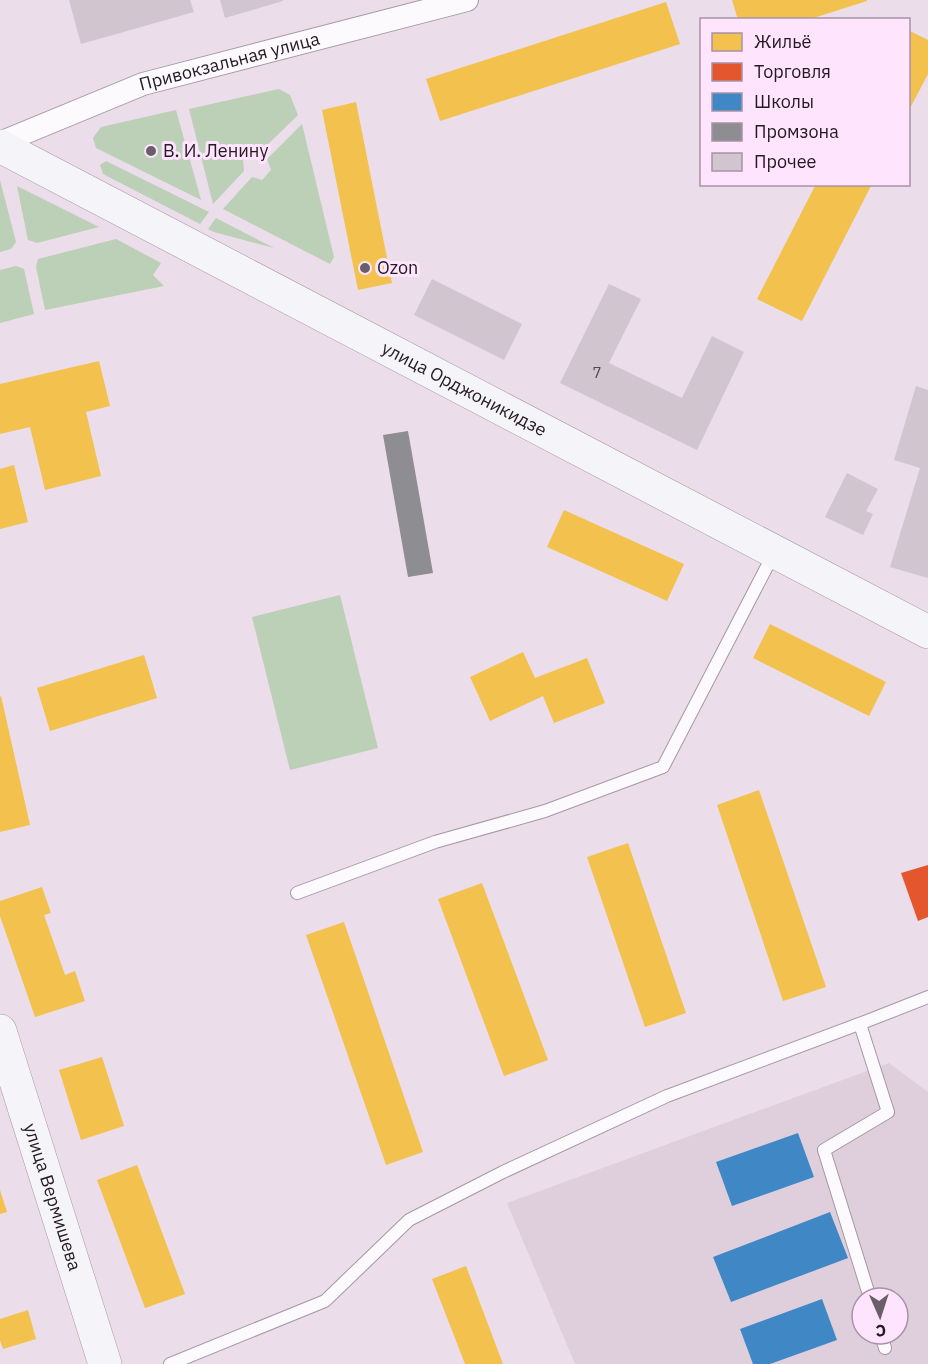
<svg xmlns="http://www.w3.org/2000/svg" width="928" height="1364" font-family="'IBM Plex Sans',sans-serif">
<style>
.education{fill:#dfcedc;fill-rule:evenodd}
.green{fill:#bccfb7}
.homes{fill:#f2c14e}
.shops{fill:#e4572e}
.schools{fill:#3f88c5}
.industry{fill:#8d8d92}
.building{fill:#d1c5d0}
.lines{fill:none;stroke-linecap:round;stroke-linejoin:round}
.lane-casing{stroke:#a499a3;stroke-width:14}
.street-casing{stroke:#a499a3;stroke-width:24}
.secondary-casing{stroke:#a499a3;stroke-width:34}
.lane{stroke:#fcfafc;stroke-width:12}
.street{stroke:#fcfafc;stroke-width:22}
.secondary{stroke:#f5f4f8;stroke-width:33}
.poi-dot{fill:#6a5e69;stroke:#fee4fd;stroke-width:2}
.labels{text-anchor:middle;stroke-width:6;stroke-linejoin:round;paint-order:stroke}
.number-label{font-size:15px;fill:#524851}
.street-label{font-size:18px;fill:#241a23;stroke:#fee4fd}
.poi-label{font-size:18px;fill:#241a23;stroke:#fee4fd;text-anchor:start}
</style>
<rect width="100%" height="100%" fill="#ebddea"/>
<path class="education" d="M 889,1063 L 928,1092 L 928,1364 L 575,1364 L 507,1203 ZM 862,1298 L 898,1298 L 898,1334 L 862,1334 Z"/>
<g class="green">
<path d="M 279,89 L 290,95 L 298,115 L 259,153 L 251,153 L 243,159 L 244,171 L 213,204 L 189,109 Z"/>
<path d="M 176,110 L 201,200 L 96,148 L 93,138 L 101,127 Z"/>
<path d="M 302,124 L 334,257 L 330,264 L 223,209 L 252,177 L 262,180 L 271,170 L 267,159 Z"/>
<path d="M 106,161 L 209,212 L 200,224 L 103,174 L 100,165 Z"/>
<path d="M 0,180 L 16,242 L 11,249 L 0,252 Z"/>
<path d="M 17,186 L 99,227 L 37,243 L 28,240 Z"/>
<path d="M 216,218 L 274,248 L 214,232 L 208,229 Z"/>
<path d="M 116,239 L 161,263 L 153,275 L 164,286 L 45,310 L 36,267 L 38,259 Z"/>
<path d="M 16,266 L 24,269 L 34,314 L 0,323 L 0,270 Z"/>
<path d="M 340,595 L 378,748 L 290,770 L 252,617 Z"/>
</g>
<g class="homes">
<path d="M 732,0 L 867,0 L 867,1 L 807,20 L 738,20 Z"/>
<path d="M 666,2 L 680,44 L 440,121 L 426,79 Z"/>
<path d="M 908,30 L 928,40 L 928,74 L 908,112 Z"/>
<path d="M 356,102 L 392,283 L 358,290 L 322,110 Z"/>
<path d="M 816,184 L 872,184 L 802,321 L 757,299 Z"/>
<path d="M 99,361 L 110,406 L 86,412 L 101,476 L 45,490 L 30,427 L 0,434 L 0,384 Z"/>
<path d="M 14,465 L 28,522 L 0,529 L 0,469 Z"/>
<path d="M 564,510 L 684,564 L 667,601 L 547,547 Z"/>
<path d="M 770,624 L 886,682 L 869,716 L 753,658 Z"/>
<path d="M 523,652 L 535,678 L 587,658 L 605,703 L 554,723 L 543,696 L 490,721 L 470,677 Z"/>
<path d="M 144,655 L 157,698 L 50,731 L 37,688 Z"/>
<path d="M 1,696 L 30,825 L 0,832 L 0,697 Z"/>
<path d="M 759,790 L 826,987 L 783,1001 L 717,805 Z"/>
<path d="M 628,843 L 686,1013 L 645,1027 L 587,857 Z"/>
<path d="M 482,883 L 548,1060 L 504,1076 L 438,899 Z"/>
<path d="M 42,887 L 51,913 L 44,915 L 65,975 L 75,971 L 85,1001 L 35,1017 L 0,916 L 0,901 Z"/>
<path d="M 344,922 L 423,1152 L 386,1165 L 306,935 Z"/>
<path d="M 102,1057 L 124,1126 L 81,1140 L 59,1070 Z"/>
<path d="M 137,1165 L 185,1294 L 145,1308 L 97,1180 Z"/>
<path d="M 0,1190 L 7,1212 L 0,1214 Z"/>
<path d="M 466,1266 L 503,1364 L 465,1364 L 432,1279 Z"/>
<path d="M 28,1310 L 36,1339 L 3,1349 L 0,1340 L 0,1319 Z"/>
</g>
<path class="shops" d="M 928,865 L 928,917 L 918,921 L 901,873 Z"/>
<g class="schools">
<path d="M 798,1133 L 814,1177 L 732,1206 L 716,1162 Z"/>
<path d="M 830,1212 L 848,1258 L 731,1302 L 713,1257 Z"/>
<path d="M 822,1299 L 837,1340 L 770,1364 L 753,1364 L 740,1329 Z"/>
</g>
<path class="industry" d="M 408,431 L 433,573 L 408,577 L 383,435 Z"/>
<g class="building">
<path d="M 69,0 L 190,0 L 194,12 L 81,44 Z"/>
<path d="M 220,0 L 283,0 L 283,1 L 225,18 Z"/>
<path d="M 432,279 L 522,324 L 504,360 L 414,315 Z"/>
<path d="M 609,284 L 641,299 L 609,363 L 682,398 L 712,336 L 744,352 L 697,450 L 560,383 Z"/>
<path d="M 916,386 L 928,390 L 928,578 L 890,567 L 920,468 L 894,460 Z"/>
<path d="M 847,473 L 878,489 L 866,511 L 873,514 L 863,535 L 825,517 Z"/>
</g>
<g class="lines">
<defs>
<g id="lane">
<path d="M 297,893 L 435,842 L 545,811 L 663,767 L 774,553"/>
<path d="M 860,1024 L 888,1112 L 824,1150 L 870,1298"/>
<path d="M 881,1334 L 885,1348"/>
<path d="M 170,1364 L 325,1301 L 409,1220 L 503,1172 L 667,1096 L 867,1021 L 928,997"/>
</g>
<g id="street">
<path id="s1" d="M 0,143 L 143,84 L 467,0"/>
</g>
<g id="secondary">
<path id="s2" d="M 0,146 L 928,632"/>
<path id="s3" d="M 0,1031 L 105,1364"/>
</g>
</defs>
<use href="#lane" class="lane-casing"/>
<use href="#street" class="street-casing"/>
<use href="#secondary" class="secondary-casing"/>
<use href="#lane" class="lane"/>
<use href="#street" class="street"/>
<use href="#secondary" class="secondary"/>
</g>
<g class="poi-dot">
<circle cx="151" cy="151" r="6"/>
<circle cx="365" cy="268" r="6"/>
</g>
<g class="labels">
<g class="number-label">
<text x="597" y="378">7</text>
</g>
<g class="street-label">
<text dy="6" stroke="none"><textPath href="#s1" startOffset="244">Привокзальная улица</textPath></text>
<text dy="6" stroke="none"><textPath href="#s2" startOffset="524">улица Орджоникидзе</textPath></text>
<text dy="6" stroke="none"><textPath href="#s3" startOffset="174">улица Вермишева</textPath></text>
</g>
<g class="poi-label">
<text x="163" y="157">В. И. Ленину</text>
<text x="377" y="274">Ozon</text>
</g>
</g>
<rect x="700" y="18" width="210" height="168" fill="#fee4fd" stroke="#a793a6" stroke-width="1.5"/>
<rect x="712" y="33" width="30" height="18" fill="#f2c14e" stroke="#a793a6" stroke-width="1.5"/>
<text x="754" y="48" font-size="18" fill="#241a23">Жильё</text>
<rect x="712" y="63" width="30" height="18" fill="#e4572e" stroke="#a793a6" stroke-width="1.5"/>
<text x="754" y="78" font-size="18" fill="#241a23">Торговля</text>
<rect x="712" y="93" width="30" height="18" fill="#3f88c5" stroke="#a793a6" stroke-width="1.5"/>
<text x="754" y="108" font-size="18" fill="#241a23">Школы</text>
<rect x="712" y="123" width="30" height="18" fill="#8d8d92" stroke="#a793a6" stroke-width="1.5"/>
<text x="754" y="138" font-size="18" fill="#241a23">Промзона</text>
<rect x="712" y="153" width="30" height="18" fill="#d1c5d0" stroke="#a793a6" stroke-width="1.5"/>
<text x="754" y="168" font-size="18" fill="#241a23">Прочее</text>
<g transform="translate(880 1316) rotate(177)"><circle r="28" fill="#fee4fd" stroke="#a793a6" stroke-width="1.5"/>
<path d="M0-4.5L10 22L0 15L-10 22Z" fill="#6a5e69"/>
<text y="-9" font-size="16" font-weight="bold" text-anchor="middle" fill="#241a23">С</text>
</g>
</svg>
